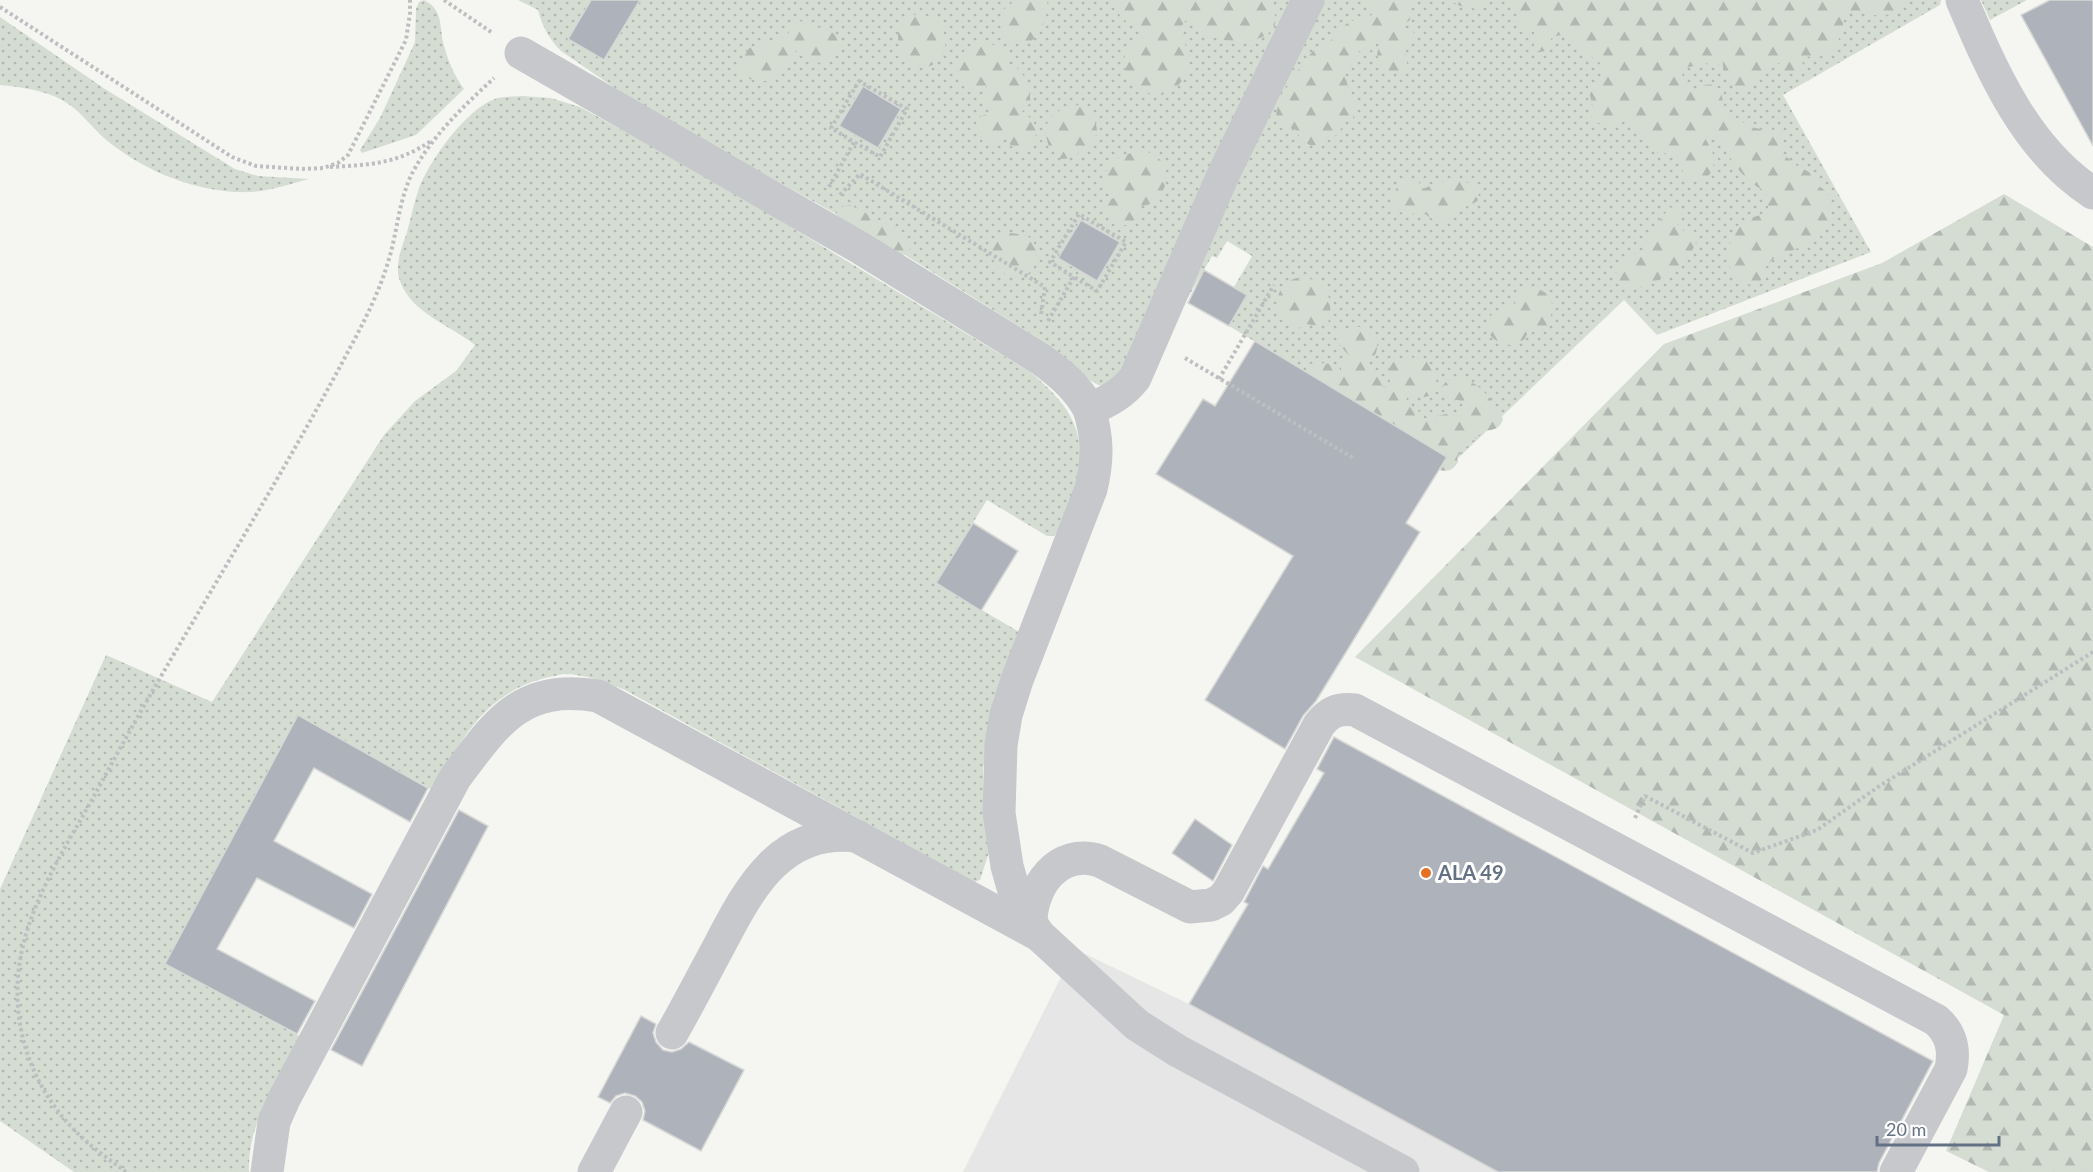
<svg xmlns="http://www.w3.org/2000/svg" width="2093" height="1172" font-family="Lato,sans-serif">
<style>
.built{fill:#e6e6e6}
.grass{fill:url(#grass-dots)}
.forest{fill:url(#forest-firs)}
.building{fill:#aeb3bb;stroke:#d7d7d5;stroke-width:1.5}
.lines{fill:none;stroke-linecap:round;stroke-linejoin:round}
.path{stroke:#bdbec1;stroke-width:4;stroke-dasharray:3 3;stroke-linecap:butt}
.minor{stroke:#c6c8cc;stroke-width:33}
.poi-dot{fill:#e57123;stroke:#fff;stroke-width:2}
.labels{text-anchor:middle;stroke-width:6;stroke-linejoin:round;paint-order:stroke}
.poi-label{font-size:20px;font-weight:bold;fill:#647084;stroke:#fff;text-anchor:start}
</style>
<defs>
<pattern id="grass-dots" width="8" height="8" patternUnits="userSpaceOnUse" patternTransform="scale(1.5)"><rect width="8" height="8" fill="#d5ddd3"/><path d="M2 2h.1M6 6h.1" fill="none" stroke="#b0b8b1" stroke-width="1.8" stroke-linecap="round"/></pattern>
<pattern id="forest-firs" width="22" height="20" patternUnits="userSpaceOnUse" patternTransform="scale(1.5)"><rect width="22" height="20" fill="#d5ddd3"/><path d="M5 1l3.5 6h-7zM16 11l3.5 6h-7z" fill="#b0b8b1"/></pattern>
</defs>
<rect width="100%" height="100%" fill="#f5f6f2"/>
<path class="built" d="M 1075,949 L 1189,1004 L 1498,1172 L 963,1172 Z"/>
<g class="grass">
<path d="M 424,0 C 444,10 439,27 444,46 C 448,61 455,77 464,89 L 416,135 L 362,153 L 360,150 L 380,118 L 415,42 L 416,9 L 419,2 Z"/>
<path d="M 518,0 L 1295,0 L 1123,373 L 1106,387 C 1088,385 1069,360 1054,348 L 865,230 L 638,104 L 561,51 C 549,39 542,26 538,10 Z"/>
<path d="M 1321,0 L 1941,0 L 1940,5 L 1783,95 L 1871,252 L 1657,335 L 1624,300 L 1454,462 L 1229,326 L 1247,295 L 1234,287 L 1252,256 L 1227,241 L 1217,258 L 1212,256 L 1186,301 L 1234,176 Z"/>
<path d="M 1981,0 L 2027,0 L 1990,20 Z"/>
<path d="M 0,17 L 105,89 L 235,169 L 258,176 L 309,179 C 290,184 270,191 251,192 C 201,194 148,173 110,143 C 93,130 81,110 62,100 C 44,90 20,87 0,85 Z"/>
<path d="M 522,96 L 551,98 L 580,107 L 710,178 L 1030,372 C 1061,398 1083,421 1080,465 C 1080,471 1080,477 1078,483 C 1073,499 1066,515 1060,531 L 1054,536 L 1047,536 L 987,500 L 936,583 L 1021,633 L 991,727 L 983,769 L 984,811 L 990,849 L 980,880 L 974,882 L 625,690 C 605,682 585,674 563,674 C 558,675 551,677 545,678 C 485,693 460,741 433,790 L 298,715 L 165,964 L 301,1037 C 278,1078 247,1123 249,1172 L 74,1172 L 0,1121 L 0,889 L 106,655 L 212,702 L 384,435 L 415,401 L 456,371 L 475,345 C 450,325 411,313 400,281 C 394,266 402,247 407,232 C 411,218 414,202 419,188 C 430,160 466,109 495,99 C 503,96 514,97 522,96 Z"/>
</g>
<g class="forest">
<path d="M 1010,0 L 1047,0 C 1048,10 1047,15 1043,24 C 1034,46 1024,47 1003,38 L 1002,28 L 1003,10 L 1012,3 Z"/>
<path d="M 1113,0 L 1273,0 C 1274,7 1276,18 1275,24 C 1268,47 1221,43 1205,34 C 1199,30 1194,22 1188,17 L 1179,30 C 1190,52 1195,72 1174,89 C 1170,92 1162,96 1157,95 C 1149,95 1138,87 1130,84 C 1125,71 1119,52 1134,42 C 1138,39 1144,38 1148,36 C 1143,28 1140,29 1132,25 C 1123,21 1117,12 1112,4 Z"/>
<path d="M 1364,0 L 1415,0 L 1409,11 L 1410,20 L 1399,28 L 1410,29 L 1415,34 L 1414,41 C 1404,48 1404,55 1408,66 L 1401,72 L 1390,73 L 1382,67 L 1377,55 L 1380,40 L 1370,51 L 1359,51 C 1357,61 1353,64 1344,70 L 1348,87 L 1346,97 L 1351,97 L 1358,105 L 1352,120 L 1342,123 L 1340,132 L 1332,138 L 1326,136 C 1314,154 1302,143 1295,129 C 1290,128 1281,127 1278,122 C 1268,108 1304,60 1315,49 C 1319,45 1326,44 1331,40 C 1338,34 1342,25 1352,21 C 1359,18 1367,17 1374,14 L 1367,7 Z"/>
<path d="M 1450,0 L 1493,0 C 1481,12 1463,10 1450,0 Z"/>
<path d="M 1511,0 L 1905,0 C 1891,25 1870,13 1845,10 C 1843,35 1836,63 1805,56 L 1800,71 L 1792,74 L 1784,72 L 1779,63 C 1774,64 1769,66 1765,69 C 1755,76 1750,99 1731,84 C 1724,78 1723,72 1723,63 L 1714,65 L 1700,62 L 1695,66 L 1681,68 L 1683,77 L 1693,92 C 1701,84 1715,80 1721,93 C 1723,98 1722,103 1725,107 C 1730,113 1737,119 1744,123 C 1755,130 1763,129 1776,130 L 1781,135 L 1782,153 L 1796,165 L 1809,172 L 1820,187 L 1827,192 L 1832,205 L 1829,220 L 1819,239 L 1773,259 L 1764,269 L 1761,281 C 1752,284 1743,288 1735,280 C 1727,272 1728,235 1736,227 C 1745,218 1758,216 1769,212 L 1765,191 C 1740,180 1729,155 1715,133 L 1705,138 C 1707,142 1710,146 1712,151 C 1719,172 1705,187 1684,177 L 1679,155 L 1653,152 L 1639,130 L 1624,121 C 1613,131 1603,127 1592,118 L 1593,108 L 1588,87 L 1602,79 L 1600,63 L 1561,35 L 1552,37 L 1546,51 L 1540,52 L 1534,47 L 1534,31 L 1522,28 L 1517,13 L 1511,7 Z"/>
<path d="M 918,14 L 936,18 C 946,32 948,42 942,59 C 938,61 931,67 926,67 C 899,70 893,36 902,18 Z"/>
<path d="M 803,21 C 812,29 824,26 833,33 C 845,43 837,64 821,63 C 810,62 806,53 797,49 L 775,81 C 760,81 745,83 738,67 L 749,48 L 786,37 L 796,22 Z"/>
<path d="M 979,43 C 990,43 999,45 1007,53 L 1007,65 L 1013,65 C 1026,75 1031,86 1030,103 L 1022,112 C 1025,114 1031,118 1033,121 C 1040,135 1033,148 1020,153 L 1012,147 L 1006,138 L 997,142 L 986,142 L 978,134 L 976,124 L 981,116 L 996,111 L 985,105 L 983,96 L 987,85 L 970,91 C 945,76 955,51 979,43 Z"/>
<path d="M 1077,105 C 1098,118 1106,134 1083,150 C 1074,156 1071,159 1060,159 L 1049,147 L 1044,129 C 1052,114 1060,107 1077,105 Z"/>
<path d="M 1143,150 C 1150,153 1158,156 1163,163 C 1171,176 1164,198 1150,204 C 1146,206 1140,206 1136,206 L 1140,210 L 1136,222 C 1122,229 1113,224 1105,212 L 1107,199 L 1116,198 C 1089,172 1117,154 1143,150 Z"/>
<path d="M 1408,180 L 1418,181 L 1424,189 C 1440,180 1478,173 1479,199 C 1475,204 1472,203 1467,206 C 1447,216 1446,233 1422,211 C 1411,216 1405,214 1394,210 C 1391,196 1395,184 1408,180 Z"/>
<path d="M 2004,194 L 2093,247 L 2093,1172 L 1989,1172 L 1946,1151 L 2004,1015 L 1355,657 L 1664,344 L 1882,263 Z"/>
<path d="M 850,205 L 904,233 L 911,245 L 909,252 L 902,256 L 837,221 C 835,210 839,206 850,205 Z"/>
<path d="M 1678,206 L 1681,212 L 1676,223 L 1684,231 L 1693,230 L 1698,236 C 1696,246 1689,257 1681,264 C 1670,274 1635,298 1622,285 C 1618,282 1618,278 1616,273 C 1624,260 1633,254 1646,249 L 1645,241 L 1669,208 Z"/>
<path d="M 1010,233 L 1027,235 L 1037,247 L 1036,263 L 1031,272 C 1023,275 1016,278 1007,275 C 995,270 985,248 996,238 C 999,235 1006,234 1010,233 Z"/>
<path d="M 1296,278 C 1319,279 1327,280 1330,305 C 1330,313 1331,317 1327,324 L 1319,326 L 1306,324 L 1304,327 L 1296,328 C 1273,318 1270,287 1296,278 Z"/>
<path d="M 1526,289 L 1539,289 L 1551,296 C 1553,310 1552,319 1544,331 L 1528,332 C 1525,340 1520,345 1511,345 C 1477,342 1481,306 1514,307 L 1517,296 Z"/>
<path d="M 1351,327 L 1360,327 L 1376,337 C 1378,346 1378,352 1372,359 L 1362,361 L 1364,365 L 1377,375 L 1386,391 L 1390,389 C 1391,381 1388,373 1389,365 C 1399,355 1426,354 1433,369 C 1435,374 1436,380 1437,385 L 1431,395 C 1421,400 1415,394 1406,396 L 1408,406 L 1420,412 L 1425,419 L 1446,414 L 1457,417 L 1465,413 C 1462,397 1460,401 1446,399 L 1441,395 C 1440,372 1468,377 1480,388 C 1490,397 1497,407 1503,419 C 1499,431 1494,428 1484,432 C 1476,435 1463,451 1457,457 L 1458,462 C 1453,470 1449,472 1439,470 L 1447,457 L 1305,371 L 1309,364 C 1319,364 1332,360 1339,371 L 1341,371 L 1341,362 L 1350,356 C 1343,349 1335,342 1339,332 Z"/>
</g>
<g class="building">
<path d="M 591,0 L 640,0 L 604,60 L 568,39 Z"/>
<path d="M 2050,0 L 2093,0 L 2093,146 L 2021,15 Z"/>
<path d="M 863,86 L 901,109 L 878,148 L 839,126 Z"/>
<path d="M 1081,220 L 1120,242 L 1097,281 L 1058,258 Z"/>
<path d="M 1204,270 L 1247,295 L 1229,326 L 1188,303 Z"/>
<path d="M 1255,341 L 1447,457 L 1406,523 L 1420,532 L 1316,701 L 1303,716 L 1285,749 L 1205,700 L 1293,556 L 1156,474 L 1203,399 L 1215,406 Z"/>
<path d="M 973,523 L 1018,551 L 981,611 L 936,583 Z"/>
<path d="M 298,715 L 428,788 L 410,822 L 314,768 L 274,841 L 372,894 L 354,928 L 257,878 L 217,949 L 315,1001 L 297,1034 L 165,964 Z"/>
<path d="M 1334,737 L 1933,1061 L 1879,1163 L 1877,1172 L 1498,1172 L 1189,1004 L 1248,904 L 1244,902 L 1263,866 L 1268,869 L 1324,773 L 1317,769 Z"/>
<path d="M 459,810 L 488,826 L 362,1066 L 331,1050 Z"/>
<path d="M 1195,819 L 1232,845 L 1213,881 L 1172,853 Z"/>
<path d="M 641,1016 L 656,1024 L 653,1033 L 656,1042 L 663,1050 L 672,1052 L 681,1049 L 689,1042 L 744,1070 L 701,1151 L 643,1120 L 645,1111 L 642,1102 L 635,1096 L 625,1093 L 616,1096 L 610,1103 L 598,1097 Z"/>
</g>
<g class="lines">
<g class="path">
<path d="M 444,0 L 491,32"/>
<path d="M 0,7 L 232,157 L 256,166 L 302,169 L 323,168 L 338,163 L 348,155 L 406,40 L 410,13 L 410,0"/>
<path d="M 330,167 C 369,165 397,164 431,141"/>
<path d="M 829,187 L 854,142 L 831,128 L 859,81 L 907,109 L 880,157 L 854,142"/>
<path d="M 840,195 L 860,174 L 1045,287 L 1041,315"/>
<path d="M 1048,321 L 1074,277 L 1050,262 L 1079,214 L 1126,242 L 1097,291 L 1074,277"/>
<path d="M 1185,358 L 1355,459"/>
<path d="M 1219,379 L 1274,285"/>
<path d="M 1635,818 L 1645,796 L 1753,853 L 1817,830 L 1878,787 L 2093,652"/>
<path d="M 126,1172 C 113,1162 98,1152 86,1141 C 39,1100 13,1040 18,977 C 23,909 67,846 99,787 C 179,638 272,496 351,346 C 366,318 380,290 389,259 C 398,229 399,196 415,168 C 435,133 465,105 494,78"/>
</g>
<g class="minor">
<path d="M 1308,0 L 1223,175 L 1135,378 C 1122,394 1108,402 1089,409 C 1098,437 1098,461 1091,489 L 1017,680 L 1006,715 L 1001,745 L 999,813 L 1007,866 L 1014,891 L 1021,908 L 1039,935 L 1137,1025 L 1178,1051 L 1403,1172"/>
<path d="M 1962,0 C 1992,71 2026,150 2093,193"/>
<path d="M 521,53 L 857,246 L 1042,360 C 1061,374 1078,388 1089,409"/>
<path d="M 1031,925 C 1030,887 1058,847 1100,861 L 1190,907 L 1211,905 L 1221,900 L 1228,892 L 1319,725 C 1329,712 1338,708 1355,710 L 1936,1020 C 1951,1033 1955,1049 1951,1069 L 1896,1172"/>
<path d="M 672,1033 C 688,1005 703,976 718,948 C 749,889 779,828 857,836"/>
<path d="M 267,1172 L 274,1122 L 284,1099 L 455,778 C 496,723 521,683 598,696 L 1037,934"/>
<path d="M 594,1172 L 626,1112"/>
</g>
</g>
<circle class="poi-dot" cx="1426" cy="873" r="6"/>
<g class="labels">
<g class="poi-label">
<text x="1438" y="880">ALA 49</text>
</g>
</g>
<path d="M1877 1136v9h122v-9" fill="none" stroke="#647084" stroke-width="3"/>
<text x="1886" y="1136" font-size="18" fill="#647084" stroke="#ffffff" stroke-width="4.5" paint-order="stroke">20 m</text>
</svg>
